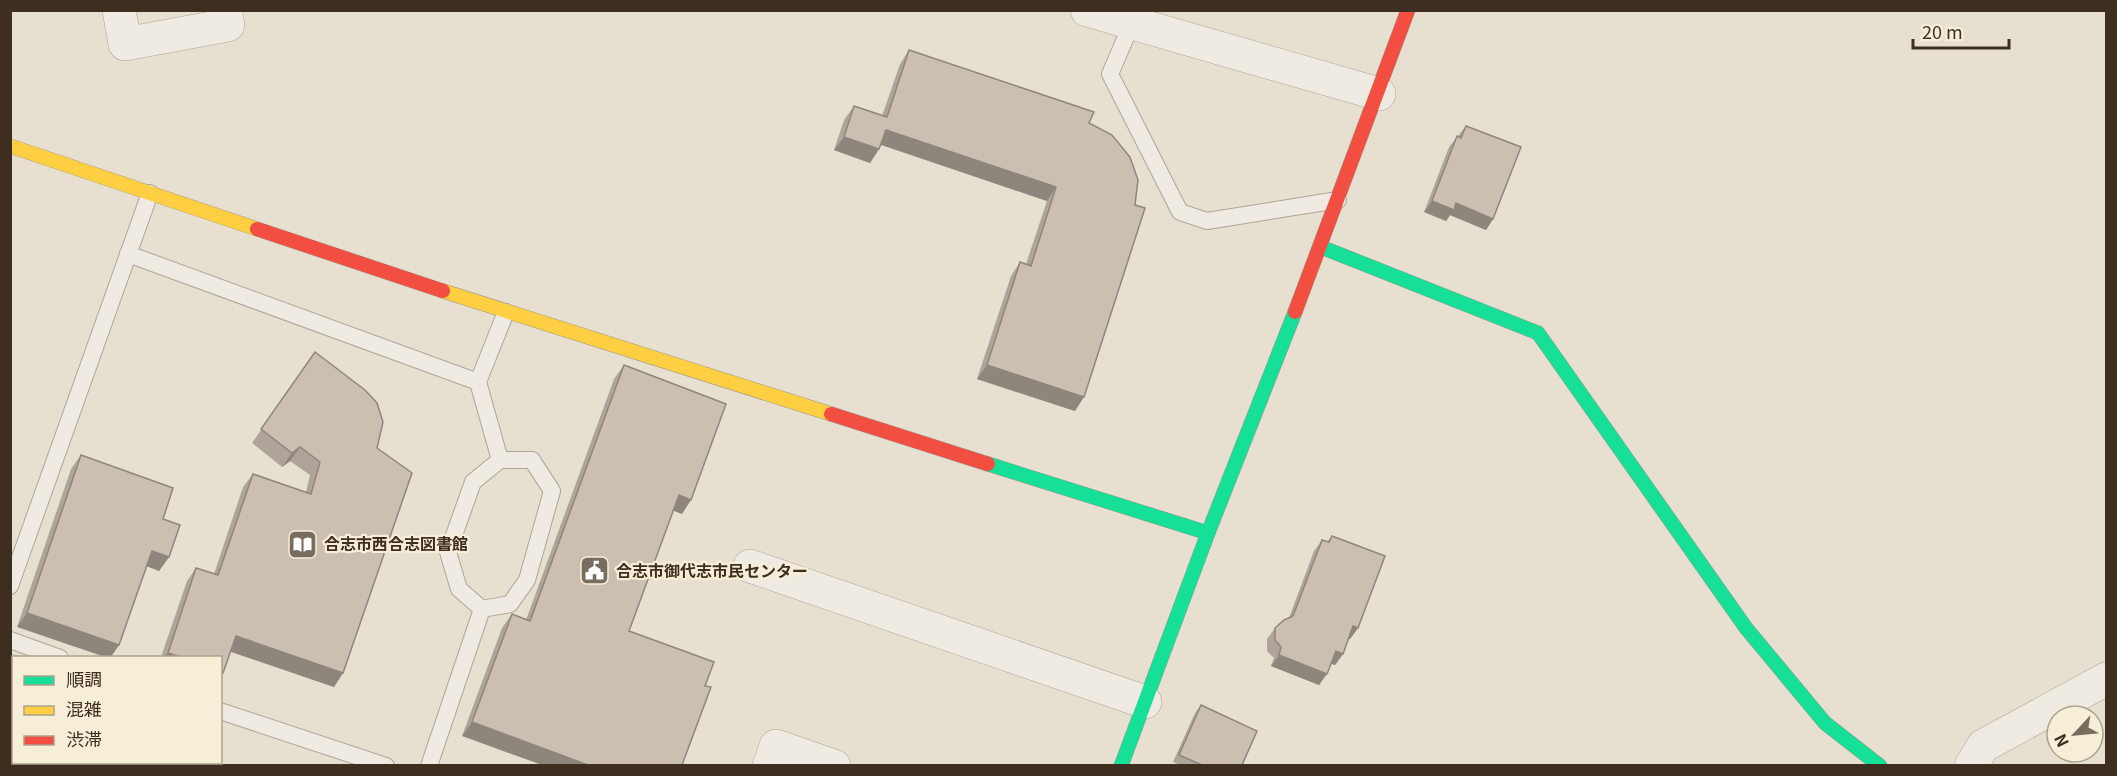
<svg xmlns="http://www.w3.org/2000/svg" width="2117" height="776" font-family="Georgia,'Noto Sans JP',serif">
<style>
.green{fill:#d6d7b3}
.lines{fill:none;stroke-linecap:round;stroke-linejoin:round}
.lane-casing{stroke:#ada599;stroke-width:18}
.street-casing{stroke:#ada599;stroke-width:34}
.fast-casing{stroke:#9c958a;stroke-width:15}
.slow-casing{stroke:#9c958a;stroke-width:15}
.jam-casing{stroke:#9c958a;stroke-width:15}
.lane{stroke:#efebe3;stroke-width:16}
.street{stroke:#efebe3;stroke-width:33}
.fast{stroke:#16e098;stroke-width:14}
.slow{stroke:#ffcf43;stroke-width:14}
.jam{stroke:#f24e42;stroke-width:14}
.wall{fill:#afa499}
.shaded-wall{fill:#8e867d}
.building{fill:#cbbfb2;stroke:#8e867d;stroke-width:1.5}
.labels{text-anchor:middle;stroke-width:4.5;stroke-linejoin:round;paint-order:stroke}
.poi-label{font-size:16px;font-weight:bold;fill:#3d2e20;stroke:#f7eed8;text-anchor:start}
</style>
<rect width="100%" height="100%" fill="#e7e0d1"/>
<path class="green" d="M 11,653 L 24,657 L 14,658 L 14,762 L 89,763 L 88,765 L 11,765 Z"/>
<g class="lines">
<defs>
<g id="lane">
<path d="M 1132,23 L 1110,74 L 1180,212 L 1207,221 L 1338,200"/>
<path d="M 128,254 L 478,382"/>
<path d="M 500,460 L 532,460 L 552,491 L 527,580 L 510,604 L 482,609 L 459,589 L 448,552 L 473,482 Z"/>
<path d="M 500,460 L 478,382 L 506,312"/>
<path d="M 10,586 L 150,193"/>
<path d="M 10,640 L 60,658"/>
<path d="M 220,711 L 386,766"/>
<path d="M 98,766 L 99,762"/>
<path d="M 429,766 L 482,609"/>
</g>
<g id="street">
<path d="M 119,10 L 125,44 L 228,25 L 225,10"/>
<path d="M 1087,10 L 1379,94"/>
<path d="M 750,566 L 1145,702"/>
<path d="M 769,766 L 776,746 L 834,766"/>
<path d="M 1971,766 L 1983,746 L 2106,679"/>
</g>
<g id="fast">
<path d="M 1321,247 L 1538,333 L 1746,628 L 1825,723 L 1880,766"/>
<path d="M 988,464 L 1208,533"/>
<path d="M 1121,766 L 1208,533 L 1295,312"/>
</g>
<g id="slow">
<path d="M 10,146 L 257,229"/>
<path d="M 443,291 L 831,414"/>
</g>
<g id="jam">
<path d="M 257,229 L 443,291"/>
<path d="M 1295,312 L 1408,10"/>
<path d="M 831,414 L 988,464"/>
</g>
</defs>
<use href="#lane" class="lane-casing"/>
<use href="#street" class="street-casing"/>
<use href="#fast" class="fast-casing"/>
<use href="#slow" class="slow-casing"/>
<use href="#jam" class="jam-casing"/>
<use href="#lane" class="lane"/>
<use href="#street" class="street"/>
<use href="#fast" class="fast"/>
<use href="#slow" class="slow"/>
<use href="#jam" class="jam"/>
</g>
<g class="wall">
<path d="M 909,50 L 1089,123 L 1075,411 L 977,379 L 1011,276 L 1020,262 L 1026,264 L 1047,201 L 881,145 L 879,149 L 870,163 L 834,150 L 844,120 L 854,106 L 882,116 L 900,64 Z"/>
<path d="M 1466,126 L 1493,219 L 1486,230 L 1450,215 L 1446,221 L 1424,212 L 1449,147 Z"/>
<path d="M 315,352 L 377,448 L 343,673 L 334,687 L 231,652 L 220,657 L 161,657 L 187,581 L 196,568 L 214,574 L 243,487 L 253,474 L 306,492 L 310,475 L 290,461 L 282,467 L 252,443 Z"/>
<path d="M 624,365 L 682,514 L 673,510 L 462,736 L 502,628 L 512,614 L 526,620 L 614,379 Z"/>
<path d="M 81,455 L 163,519 L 169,557 L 159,571 L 146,566 L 17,627 L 71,469 Z"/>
<path d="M 1332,536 L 1358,628 L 1350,639 L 1348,638 L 1343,654 L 1335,665 L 1331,664 L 1319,685 L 1271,666 L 1274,658 L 1267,651 L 1267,639 L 1275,628 L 1289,618 L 1314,551 L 1322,540 L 1327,542 Z"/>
<path d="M 1201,705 L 1242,765 L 1180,765 L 1173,762 L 1195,713 Z"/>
</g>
<g class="shaded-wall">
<path d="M 886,130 L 1056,187 L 1047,201 L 876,143 Z"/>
<path d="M 844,137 L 879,149 L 870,163 L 834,150 Z"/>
<path d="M 1432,201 L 1456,203 L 1493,219 L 1486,230 L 1450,215 L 1446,221 L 1424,212 Z"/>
<path d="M 987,365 L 1084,397 L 1075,411 L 977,379 Z"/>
<path d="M 300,447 L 290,461 L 282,467 L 292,453 Z"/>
<path d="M 679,495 L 691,500 L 682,514 L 669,509 Z"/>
<path d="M 152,551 L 169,557 L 159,571 L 142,564 Z"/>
<path d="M 27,613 L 119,645 L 111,657 L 105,657 L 17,627 Z"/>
<path d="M 1353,626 L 1358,628 L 1350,639 L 1345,637 Z"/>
<path d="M 236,636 L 343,673 L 334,687 L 226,650 Z"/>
<path d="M 1336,651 L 1343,654 L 1335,665 L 1328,662 Z"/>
<path d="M 168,653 L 181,657 L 164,657 Z"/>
<path d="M 1279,655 L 1327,674 L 1319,685 L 1271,666 Z"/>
<path d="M 472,722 L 588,765 L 542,765 L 462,736 Z"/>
</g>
<g class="building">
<path d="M 909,50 L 1094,112 L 1089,123 L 1112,135 L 1130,157 L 1138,180 L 1135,205 L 1145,208 L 1084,397 L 987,365 L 1020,262 L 1031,266 L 1056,187 L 886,130 L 879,149 L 844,137 L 854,106 L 887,117 Z"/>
<path d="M 1466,126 L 1521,147 L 1493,219 L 1456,203 L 1454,210 L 1432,201 L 1457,136 L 1461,138 Z"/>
<path d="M 315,352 L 365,390 L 377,403 L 383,422 L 377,448 L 412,473 L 343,673 L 236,636 L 223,673 L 220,672 L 220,657 L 181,657 L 168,653 L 196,568 L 218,575 L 253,474 L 311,494 L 320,462 L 300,447 L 292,453 L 261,429 Z"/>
<path d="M 624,365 L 726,404 L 691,500 L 679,495 L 629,631 L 714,662 L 705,686 L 711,687 L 682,765 L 588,765 L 472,722 L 512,614 L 530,621 Z"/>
<path d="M 81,455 L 173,488 L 163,519 L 180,525 L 169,557 L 152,551 L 119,645 L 27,613 Z"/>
<path d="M 1332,536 L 1385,556 L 1358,628 L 1353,626 L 1343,654 L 1336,651 L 1327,674 L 1279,655 L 1281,647 L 1275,640 L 1275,628 L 1284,620 L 1293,616 L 1322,540 L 1329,542 Z"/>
<path d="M 1201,705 L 1257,731 L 1242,765 L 1202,765 L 1179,755 Z"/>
</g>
<defs>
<symbol id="library-square" viewBox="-11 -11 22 22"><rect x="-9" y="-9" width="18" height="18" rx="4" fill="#786c5e" stroke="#f7eed8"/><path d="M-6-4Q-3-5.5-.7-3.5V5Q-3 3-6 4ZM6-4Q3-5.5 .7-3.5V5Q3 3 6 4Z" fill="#fff"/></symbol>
<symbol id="civic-square" viewBox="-11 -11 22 22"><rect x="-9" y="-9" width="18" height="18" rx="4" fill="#786c5e" stroke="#f7eed8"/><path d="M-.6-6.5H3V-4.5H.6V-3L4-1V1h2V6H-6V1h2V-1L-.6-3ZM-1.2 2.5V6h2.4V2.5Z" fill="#fff"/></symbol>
</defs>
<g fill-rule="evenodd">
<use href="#library-square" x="286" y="528" width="33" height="33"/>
<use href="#civic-square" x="578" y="554" width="33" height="33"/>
</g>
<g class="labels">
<g class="poi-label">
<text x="324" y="550">合志市西合志図書館</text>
<text x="616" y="577">合志市御代志市民センター</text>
</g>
</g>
<rect width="2117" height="776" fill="none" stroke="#3d2e20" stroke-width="24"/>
<rect x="12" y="656" width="210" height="108" fill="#f7eed8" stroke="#ada18e" stroke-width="1.5"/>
<rect x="24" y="676" width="30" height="9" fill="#16e098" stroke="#ada18e" stroke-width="1.5"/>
<text x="66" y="686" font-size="18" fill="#3d2e20">順調</text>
<rect x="24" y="706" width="30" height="9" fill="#ffcf43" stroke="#ada18e" stroke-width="1.5"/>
<text x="66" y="716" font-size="18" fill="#3d2e20">混雑</text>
<rect x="24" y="736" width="30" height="9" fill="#f24e42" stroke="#ada18e" stroke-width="1.5"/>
<text x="66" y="746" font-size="18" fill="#3d2e20">渋滞</text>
<g transform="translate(2075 734) rotate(244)"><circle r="28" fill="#f7eed8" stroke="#ada18e" stroke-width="1.5"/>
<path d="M0-4.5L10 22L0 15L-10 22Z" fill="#786c5e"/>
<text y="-9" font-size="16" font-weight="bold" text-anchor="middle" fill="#3d2e20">N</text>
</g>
<path d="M1913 39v9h96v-9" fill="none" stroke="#3d2e20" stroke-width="3"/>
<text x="1922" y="39" font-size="18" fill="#3d2e20" stroke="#f7eed8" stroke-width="4.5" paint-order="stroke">20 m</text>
</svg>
